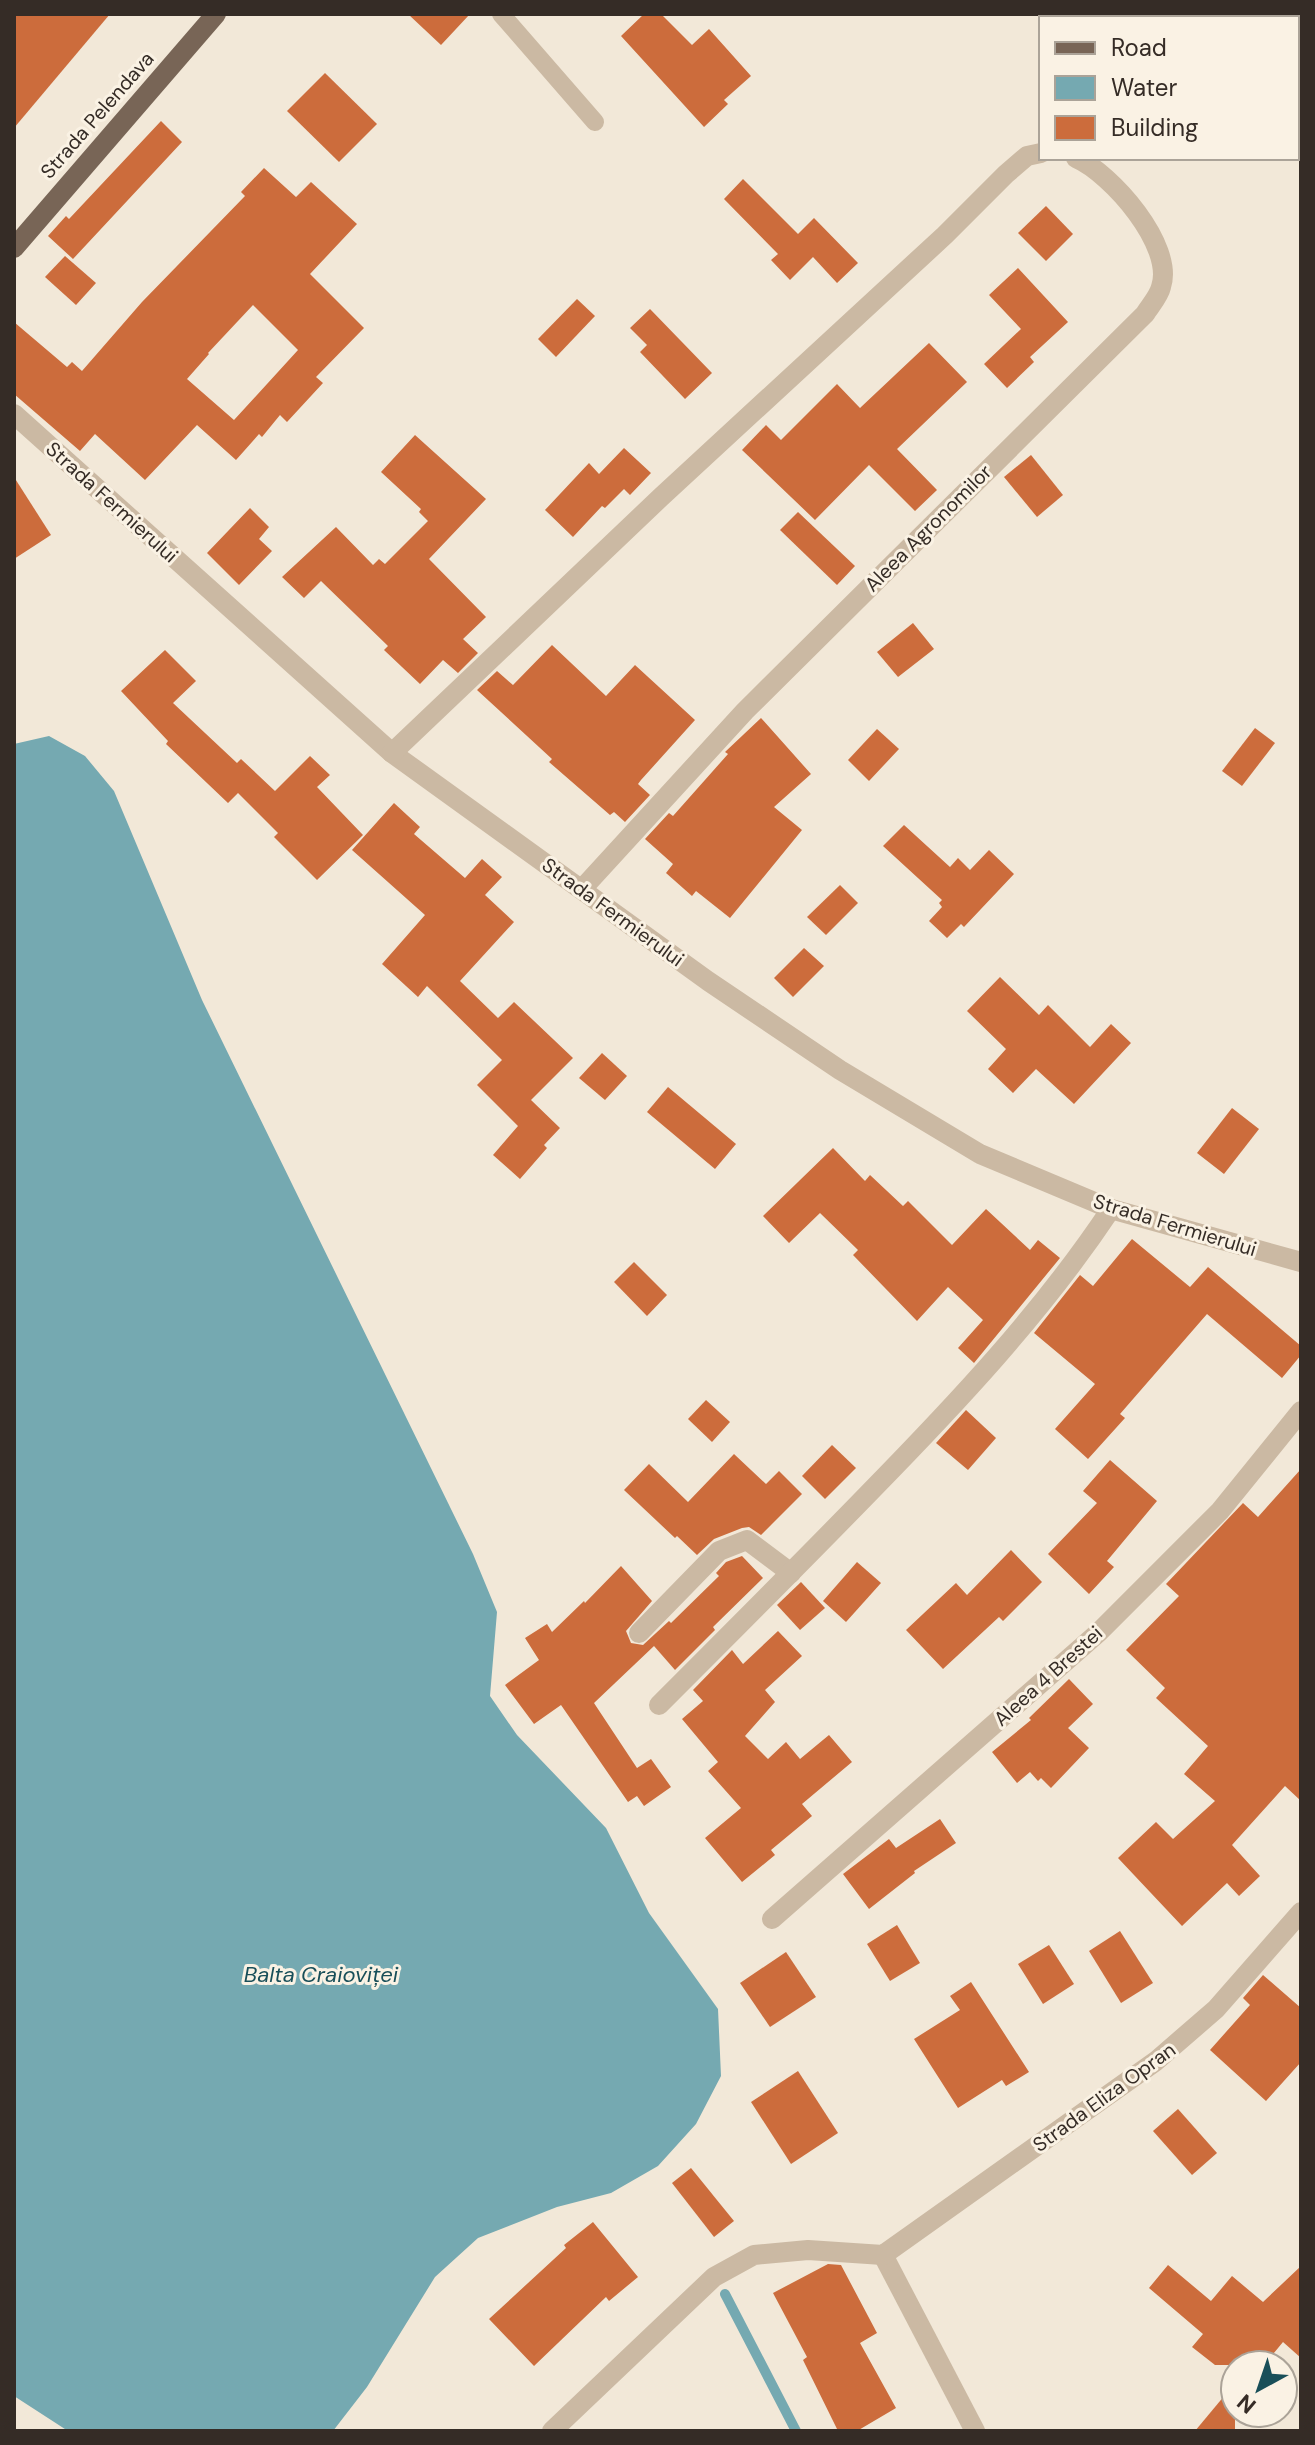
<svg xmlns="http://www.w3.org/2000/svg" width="1315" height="2445" font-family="'DM Sans',sans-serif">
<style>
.water{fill:#75a9b1}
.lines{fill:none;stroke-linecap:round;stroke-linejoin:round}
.stream{stroke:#75a9b1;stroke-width:10}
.building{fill:#cc6c3c;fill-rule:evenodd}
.service{stroke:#cbb9a3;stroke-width:18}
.minor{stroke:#cbb9a3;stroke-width:20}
.primary{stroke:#786556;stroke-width:20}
.labels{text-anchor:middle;stroke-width:6;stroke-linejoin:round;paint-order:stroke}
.street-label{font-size:20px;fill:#352c26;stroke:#faf2e4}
.water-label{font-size:22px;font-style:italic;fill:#194f59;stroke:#faf2e4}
</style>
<rect width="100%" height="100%" fill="#f2e8d8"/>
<path class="water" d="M 49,736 L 85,756 L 114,791 L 202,1000 L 473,1554 L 497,1612 L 490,1696 L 517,1735 L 606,1828 L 649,1913 L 718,2009 L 721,2076 L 696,2124 L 658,2166 L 611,2193 L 557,2207 L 478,2238 L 435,2277 L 367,2387 L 333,2431 L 68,2431 L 14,2396 L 14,744 Z"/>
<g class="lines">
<path class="stream" d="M 725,2294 L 796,2431"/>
</g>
<g class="building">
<path d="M 14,14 L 110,14 L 14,128 Z"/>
<path d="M 408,14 L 470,14 L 441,45 Z"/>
<path d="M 644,14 L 661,14 L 692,45 L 709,29 L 751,76 L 724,100 L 728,104 L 704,127 L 621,36 Z"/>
<path d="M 325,73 L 377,124 L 339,162 L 287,111 Z"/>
<path d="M 161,121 L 182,142 L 73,259 L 48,236 L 66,216 L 69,219 Z"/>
<path d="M 264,168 L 296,197 L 311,182 L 357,224 L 310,274 L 364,328 L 316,377 L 323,383 L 287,422 L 280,415 L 262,437 L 259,434 L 236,460 L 197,425 L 145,480 L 95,434 L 80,451 L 14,394 L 14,322 L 67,367 L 72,362 L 82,371 L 142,302 L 245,196 L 241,192 ZM 253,305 L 298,350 L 234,420 L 187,379 L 209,354 L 208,353 Z"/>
<path d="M 743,179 L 798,234 L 814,218 L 858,263 L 837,283 L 813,257 L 790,280 L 771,260 L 778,254 L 724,199 Z"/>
<path d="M 1046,206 L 1073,234 L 1046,261 L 1018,233 Z"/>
<path d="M 65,256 L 96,283 L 76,305 L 45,277 Z"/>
<path d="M 1018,268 L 1068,322 L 1030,357 L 1034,362 L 1007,388 L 984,364 L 1021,329 L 989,295 Z"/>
<path d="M 577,299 L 595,316 L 556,357 L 538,339 Z"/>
<path d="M 650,309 L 712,373 L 685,399 L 640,352 L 647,345 L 630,328 Z"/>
<path d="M 929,343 L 967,382 L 897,449 L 937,490 L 915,511 L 869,465 L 815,520 L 742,450 L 766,425 L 781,440 L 837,384 L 860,408 Z"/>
<path d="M 415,435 L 486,499 L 429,559 L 486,617 L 463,639 L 478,653 L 458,673 L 443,660 L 420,684 L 384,650 L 388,646 L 321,581 L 304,598 L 282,577 L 336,527 L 373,565 L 379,559 L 385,564 L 428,521 L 419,512 L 421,509 L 381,472 Z"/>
<path d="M 624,448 L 651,473 L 630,495 L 624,489 L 605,508 L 602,506 L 573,537 L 545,510 L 589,463 L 599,474 Z"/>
<path d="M 1031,455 L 1063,495 L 1037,517 L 1004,477 Z"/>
<path d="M 14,477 L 51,535 L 14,559 Z"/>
<path d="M 250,508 L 269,527 L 259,539 L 272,551 L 239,585 L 207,553 Z"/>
<path d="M 798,512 L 855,566 L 837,585 L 780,530 Z"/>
<path d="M 913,623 L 934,649 L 898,677 L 877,652 Z"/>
<path d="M 552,645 L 606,696 L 635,665 L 695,720 L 641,780 L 638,784 L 650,795 L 625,822 L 614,812 L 610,815 L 549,762 L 552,759 L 477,690 L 497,671 L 513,685 Z"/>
<path d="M 165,650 L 196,681 L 173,703 L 237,763 L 241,759 L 275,791 L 310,756 L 330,775 L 317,787 L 363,835 L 317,880 L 274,837 L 278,833 L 238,793 L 228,803 L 166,744 L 168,741 L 121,691 Z"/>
<path d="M 761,718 L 811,774 L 774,807 L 802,830 L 730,918 L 696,891 L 692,896 L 666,873 L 673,864 L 645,839 L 669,813 L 673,816 L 728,754 L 725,752 Z"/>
<path d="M 1255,728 L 1275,743 L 1242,786 L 1222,771 Z"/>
<path d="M 877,729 L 899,749 L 869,781 L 848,760 Z"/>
<path d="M 394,803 L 420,827 L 414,834 L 465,878 L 482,859 L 502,877 L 485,895 L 514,922 L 460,981 L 498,1018 L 514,1002 L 573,1058 L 531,1100 L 560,1128 L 544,1145 L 547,1148 L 520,1179 L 493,1155 L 518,1126 L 477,1085 L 502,1060 L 427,986 L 418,997 L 382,964 L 425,915 L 352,850 Z"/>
<path d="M 904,825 L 950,867 L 958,858 L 970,870 L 989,850 L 1014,874 L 964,927 L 961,924 L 947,938 L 929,921 L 942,907 L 939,903 L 942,900 L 883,846 Z"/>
<path d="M 840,885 L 858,903 L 826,935 L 807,917 Z"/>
<path d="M 804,948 L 824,966 L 793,997 L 774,978 Z"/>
<path d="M 1000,977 L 1039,1015 L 1048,1005 L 1090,1047 L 1111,1024 L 1131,1043 L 1074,1104 L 1036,1069 L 1013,1093 L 988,1069 L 1006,1049 L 967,1011 Z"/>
<path d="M 602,1053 L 627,1076 L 605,1100 L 579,1078 Z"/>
<path d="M 668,1087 L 736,1144 L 715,1169 L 647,1112 Z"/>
<path d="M 1232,1108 L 1259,1129 L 1224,1174 L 1197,1153 Z"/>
<path d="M 833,1148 L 865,1181 L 870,1175 L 903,1206 L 908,1201 L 952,1245 L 986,1209 L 1030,1250 L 1038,1240 L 1060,1258 L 974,1363 L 958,1348 L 983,1320 L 948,1287 L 917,1321 L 853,1255 L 858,1250 L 820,1213 L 789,1243 L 763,1216 Z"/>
<path d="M 1132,1239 L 1190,1287 L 1208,1267 L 1301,1346 L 1301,1355 L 1282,1378 L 1207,1314 L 1120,1414 L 1125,1418 L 1088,1459 L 1055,1429 L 1095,1384 L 1034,1333 L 1080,1275 L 1093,1286 Z"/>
<path d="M 634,1262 L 667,1295 L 647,1316 L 614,1282 Z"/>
<path d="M 706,1400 L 730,1422 L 712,1442 L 688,1419 Z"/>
<path d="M 966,1410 L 996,1438 L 968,1470 L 936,1443 Z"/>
<path d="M 832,1445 L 856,1468 L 825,1499 L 802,1476 Z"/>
<path d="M 734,1454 L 766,1484 L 779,1471 L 802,1494 L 761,1535 L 749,1527 L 742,1528 L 714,1539 L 697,1555 L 677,1536 L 675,1538 L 624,1490 L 649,1464 L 688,1502 Z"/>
<path d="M 1110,1460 L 1157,1501 L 1107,1561 L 1114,1567 L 1089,1594 L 1048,1554 L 1097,1503 L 1083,1491 Z"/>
<path d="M 1301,1469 L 1301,1801 L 1285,1786 L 1232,1845 L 1260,1876 L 1239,1896 L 1227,1883 L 1182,1926 L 1118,1858 L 1156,1822 L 1173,1839 L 1215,1801 L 1184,1774 L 1208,1746 L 1156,1698 L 1165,1688 L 1126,1650 L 1179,1596 L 1166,1584 L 1243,1503 L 1258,1517 Z"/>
<path d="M 1011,1550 L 1042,1582 L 1003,1621 L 999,1617 L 943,1669 L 906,1630 L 956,1583 L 967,1595 Z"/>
<path d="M 742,1556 L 763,1578 L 713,1627 L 715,1630 L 675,1670 L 654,1646 L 594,1703 L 637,1768 L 651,1759 L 671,1787 L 644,1806 L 637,1796 L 628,1802 L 561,1705 L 534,1724 L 505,1685 L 539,1660 L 525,1638 L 547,1624 L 552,1632 L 584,1601 L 585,1603 L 621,1566 L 652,1601 L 626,1631 L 631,1643 L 643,1645 L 669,1621 L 671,1623 L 719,1576 L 716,1573 L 726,1562 Z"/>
<path d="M 857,1562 L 881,1583 L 846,1622 L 823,1601 Z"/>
<path d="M 801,1582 L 825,1608 L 800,1630 L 777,1605 Z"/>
<path d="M 778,1631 L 802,1656 L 765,1690 L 775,1702 L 745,1736 L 768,1759 L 786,1742 L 800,1759 L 829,1735 L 852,1762 L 802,1804 L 812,1816 L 771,1850 L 775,1855 L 742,1882 L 705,1838 L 741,1808 L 708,1771 L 718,1762 L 682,1719 L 703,1701 L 693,1690 L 732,1650 L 743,1664 Z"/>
<path d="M 1069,1679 L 1093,1704 L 1068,1728 L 1089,1748 L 1051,1788 L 1041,1778 L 1038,1781 L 1030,1772 L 1017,1783 L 992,1752 L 1031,1720 L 1029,1718 Z"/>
<path d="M 940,1819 L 956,1843 L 914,1871 L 915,1873 L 869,1909 L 843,1874 L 889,1839 L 896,1848 Z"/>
<path d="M 897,1925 L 920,1963 L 890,1981 L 867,1944 Z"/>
<path d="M 1120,1931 L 1153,1983 L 1121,2003 L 1089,1951 Z"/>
<path d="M 1049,1945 L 1074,1984 L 1043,2004 L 1018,1964 Z"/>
<path d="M 786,1952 L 816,1997 L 770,2027 L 740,1983 Z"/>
<path d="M 1263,1975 L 1301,2008 L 1301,2062 L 1266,2101 L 1210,2050 L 1250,2005 L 1243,1998 Z"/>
<path d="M 971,1982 L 1029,2072 L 1006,2086 L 1002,2080 L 958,2108 L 914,2039 L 960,2010 L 950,1996 Z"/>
<path d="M 798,2071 L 838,2133 L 791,2164 L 751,2102 Z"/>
<path d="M 1178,2109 L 1217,2153 L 1192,2175 L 1153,2131 Z"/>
<path d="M 691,2168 L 734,2221 L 714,2237 L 672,2183 Z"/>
<path d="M 593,2222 L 638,2277 L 609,2301 L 606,2297 L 534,2366 L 489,2319 L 566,2248 L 564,2245 Z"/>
<path d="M 828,2264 L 841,2265 L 877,2333 L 860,2343 L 896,2408 L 857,2431 L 838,2431 L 803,2360 L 807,2357 L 773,2293 Z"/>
<path d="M 1168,2265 L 1211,2301 L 1232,2276 L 1263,2302 L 1301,2266 L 1301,2358 L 1283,2342 L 1264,2365 L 1215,2365 L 1192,2347 L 1203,2334 L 1149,2288 Z"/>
<path d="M 1235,2383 L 1235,2431 L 1195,2431 Z"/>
</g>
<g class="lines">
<path class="service" d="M 501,14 L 595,122"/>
<g class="minor">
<path d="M 14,414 L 392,753 L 708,981 L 840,1070 L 980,1154 L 1111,1209 L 1301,1262"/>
<path d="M 392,753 L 661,497 L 945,235 L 1006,174 L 1027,156 L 1041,153"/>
<path d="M 582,889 L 745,711 L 1145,314 C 1150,306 1159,296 1161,287 C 1175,246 1111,173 1076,158"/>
<path d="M 639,1633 L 719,1551 L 747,1540 L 791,1573"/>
<path d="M 659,1705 C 729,1635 799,1565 868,1494 C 956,1404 1041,1314 1111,1209"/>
<path d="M 772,1919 L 1099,1632 L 1220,1511 L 1301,1411"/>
<path d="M 883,2255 L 975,2431"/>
<path d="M 552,2431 L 714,2277 L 754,2255 L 808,2250 L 883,2255 L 1156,2061 L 1216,2009 L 1301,1912"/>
</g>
<path class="primary" d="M 14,248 L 216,14"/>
</g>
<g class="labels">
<g class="street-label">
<text transform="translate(97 115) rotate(-49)" y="7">Strada Pelendava</text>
<text transform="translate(112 502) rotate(42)" y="7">Strada Fermierului</text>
<text transform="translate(928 528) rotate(-45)" y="7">Aleea Agronomilor</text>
<text transform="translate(613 912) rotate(36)" y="7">Strada Fermierului</text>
<text transform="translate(1175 1225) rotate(17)" y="7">Strada Fermierului</text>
<text transform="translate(1048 1676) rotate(-42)" y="7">Aleea 4 Brestei</text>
<text transform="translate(1104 2097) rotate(-36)" y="7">Strada Eliza Opran</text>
</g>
<g class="water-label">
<text x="321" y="1982">Balta Craioviței</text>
</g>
</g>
<rect width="1315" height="2445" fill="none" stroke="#352c26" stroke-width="32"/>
<rect x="1039" y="16" width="260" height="144" fill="#faf2e4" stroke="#aba398" stroke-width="2"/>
<rect x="1055" y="42" width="40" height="12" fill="#786556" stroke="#aba398" stroke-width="2"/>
<text x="1111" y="56" font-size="24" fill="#352c26">Road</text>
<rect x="1055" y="76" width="40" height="24" fill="#75a9b1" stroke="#aba398" stroke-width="2"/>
<text x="1111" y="96" font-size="24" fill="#352c26">Water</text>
<rect x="1055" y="116" width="40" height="24" fill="#cc6c3c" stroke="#aba398" stroke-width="2"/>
<text x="1111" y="136" font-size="24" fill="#352c26">Building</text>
<g transform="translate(1259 2389) rotate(220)"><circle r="38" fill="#faf2e4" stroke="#aba398" stroke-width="2"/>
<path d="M0-6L14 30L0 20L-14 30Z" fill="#194f59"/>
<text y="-12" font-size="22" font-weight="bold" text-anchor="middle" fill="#352c26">N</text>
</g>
</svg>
